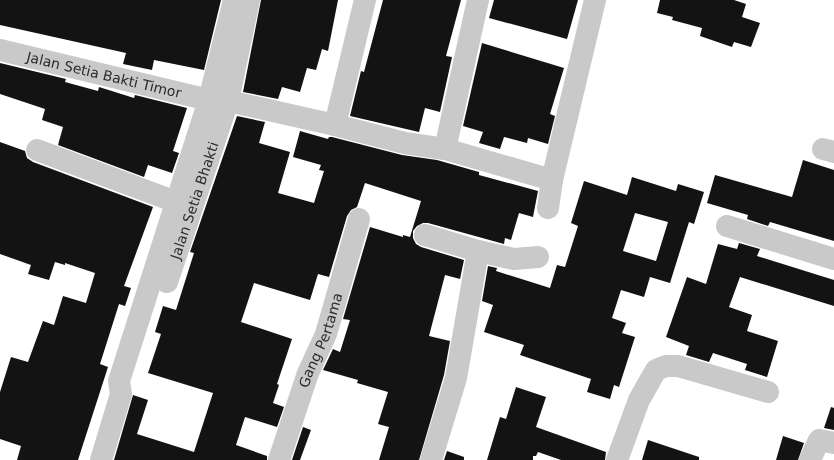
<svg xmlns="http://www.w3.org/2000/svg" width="834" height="460" font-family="'DejaVu Sans',sans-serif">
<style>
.building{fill:#131313;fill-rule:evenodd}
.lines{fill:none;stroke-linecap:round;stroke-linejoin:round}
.street{stroke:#c9c9c9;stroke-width:22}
.labels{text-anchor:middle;stroke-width:4;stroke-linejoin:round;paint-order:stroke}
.street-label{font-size:14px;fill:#2c2c2c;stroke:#fff}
</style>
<rect width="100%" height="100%" fill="#fff"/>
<g class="building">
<path d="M 0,0 L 221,0 L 204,70 L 154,60 L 152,70 L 123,64 L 126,53 L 0,25 Z"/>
<path d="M 261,0 L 338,0 L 328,51 L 322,49 L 316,70 L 307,68 L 300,92 L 282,87 L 278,99 L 243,92 Z"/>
<path d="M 383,0 L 461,0 L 446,56 L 452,57 L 440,112 L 425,108 L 419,132 L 350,116 L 361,71 L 364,72 Z"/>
<path d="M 494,0 L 578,0 L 567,39 L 489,18 Z"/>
<path d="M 660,0 L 734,0 L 746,4 L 742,17 L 760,23 L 751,47 L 734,42 L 732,47 L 700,36 L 702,28 L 672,20 L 673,17 L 657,13 Z"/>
<path d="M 482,43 L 564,68 L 550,114 L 555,116 L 548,144 L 528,138 L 527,143 L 504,137 L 500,149 L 479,143 L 483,132 L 463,126 Z"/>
<path d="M 0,63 L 66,79 L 65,82 L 98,91 L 99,87 L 134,98 L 135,95 L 187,108 L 173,151 L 179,153 L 172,173 L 148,165 L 144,177 L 58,145 L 63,127 L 42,120 L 45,109 L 0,94 Z"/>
<path d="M 237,116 L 265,122 L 259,143 L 290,152 L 278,193 L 314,203 L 324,171 L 319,170 L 321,165 L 293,157 L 300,131 L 328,139 L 329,137 L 332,137 L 402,155 L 437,160 L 479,172 L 479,175 L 538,191 L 533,217 L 519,213 L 511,240 L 505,238 L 504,244 L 428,223 L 423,223 L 417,226 L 413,231 L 413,238 L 416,244 L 421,247 L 464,260 L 460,279 L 445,275 L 429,336 L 450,341 L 444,375 L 419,460 L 379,460 L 389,427 L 378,424 L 388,392 L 357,383 L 358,380 L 323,370 L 333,349 L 340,352 L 350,320 L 343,319 L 370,227 L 403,237 L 403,235 L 410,237 L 421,201 L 365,183 L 357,207 L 351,210 L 347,216 L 329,277 L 318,274 L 310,300 L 254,283 L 241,322 L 292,339 L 277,384 L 279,385 L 273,403 L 284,407 L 277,427 L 245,417 L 236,445 L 267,456 L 267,460 L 114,460 L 133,395 L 148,400 L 137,434 L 194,452 L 213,393 L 148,373 L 161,334 L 155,332 L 163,306 L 176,310 L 194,253 L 190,252 Z"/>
<path d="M 0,142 L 25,151 L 27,158 L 33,162 L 153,207 L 124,286 L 131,288 L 125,306 L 119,304 L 100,364 L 108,367 L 78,460 L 17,460 L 21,446 L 0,439 L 0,392 L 11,357 L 28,362 L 43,321 L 54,325 L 63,296 L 86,303 L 95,273 L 65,263 L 65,265 L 55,262 L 49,280 L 28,274 L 31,265 L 0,254 Z"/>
<path d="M 803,160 L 834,170 L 834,241 L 770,222 L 768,226 L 747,219 L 748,215 L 707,203 L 715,175 L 792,197 Z"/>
<path d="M 632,177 L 676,191 L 678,184 L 704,192 L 694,224 L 689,222 L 670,283 L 650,277 L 644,297 L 621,290 L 612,318 L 626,323 L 622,333 L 635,337 L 619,387 L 614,385 L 610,399 L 587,392 L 591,379 L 520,355 L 524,345 L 484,332 L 493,305 L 482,301 L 488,266 L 497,268 L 496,271 L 550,288 L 557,265 L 565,267 L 578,226 L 571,223 L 584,181 L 627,195 ZM 635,213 L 668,222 L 656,261 L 623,251 Z"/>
<path d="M 739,243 L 760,249 L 757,256 L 834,280 L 834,306 L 740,277 L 729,307 L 752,315 L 747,331 L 778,341 L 767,377 L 745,370 L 747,364 L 713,353 L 709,362 L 686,355 L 689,346 L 666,337 L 687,277 L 706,284 L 718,244 L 737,249 Z"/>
<path d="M 516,387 L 546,397 L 536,427 L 606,452 L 605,460 L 561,460 L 538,452 L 536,456 L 533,456 L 533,460 L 487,460 L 500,417 L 506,419 Z"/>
<path d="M 831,407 L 834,408 L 834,430 L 824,428 Z"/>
<path d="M 303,427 L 311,430 L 300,460 L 292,460 Z"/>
<path d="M 783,436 L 804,443 L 798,460 L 776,460 Z"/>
<path d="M 648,440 L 699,457 L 699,460 L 642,460 Z"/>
<path d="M 447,451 L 464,457 L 464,460 L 444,460 Z"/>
</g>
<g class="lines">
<g class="street">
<path id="s1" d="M 0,50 L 209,100 L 228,101 L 335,125 L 405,143 L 445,149 L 552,180"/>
<path d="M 335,125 L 365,0"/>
<path d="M 445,149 L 478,0"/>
<path d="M 823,149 L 834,152"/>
<path d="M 37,150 L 176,202"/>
<path d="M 548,208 L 552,180 L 595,0"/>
<path d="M 727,226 L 834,259"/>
<path d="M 425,235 L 478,251 L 514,259 L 538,257"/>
<path id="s2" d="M 167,282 L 228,101 L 249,0"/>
<path d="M 101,460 L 121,394 L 119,381 L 209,100 L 234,0"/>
<path id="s3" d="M 279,460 L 308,373 L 326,334 L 359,219"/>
<path d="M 431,460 L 456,378 L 478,251"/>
<path d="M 617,460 L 639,400 L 656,370 L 666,366 L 678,366 L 768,392"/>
<path d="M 810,460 L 819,440 L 834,443"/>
</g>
</g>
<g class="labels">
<g class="street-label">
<text dy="5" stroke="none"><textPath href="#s1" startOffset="107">Jalan Setia Bakti Timor</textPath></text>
<text dy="5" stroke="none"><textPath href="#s2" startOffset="86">Jalan Setia Bhakti</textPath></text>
<text dy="5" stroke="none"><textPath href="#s3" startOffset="127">Gang Pertama</textPath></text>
</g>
</g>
</svg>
